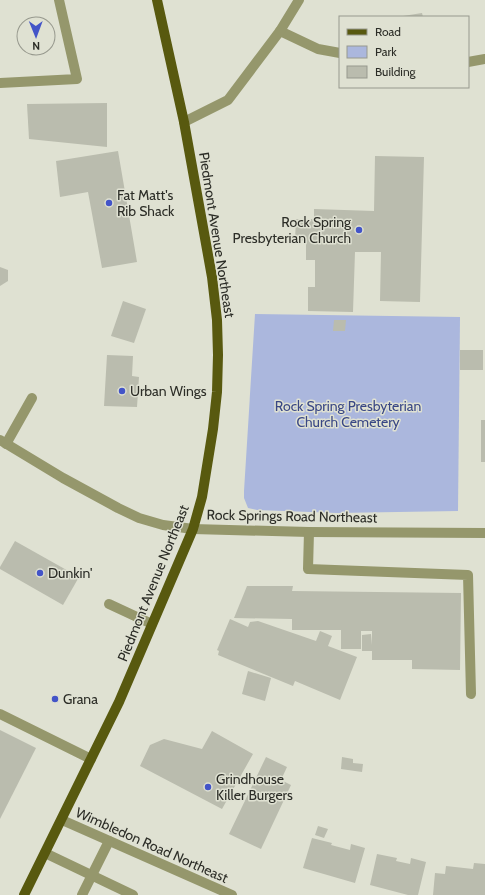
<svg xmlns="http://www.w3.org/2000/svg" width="485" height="895" font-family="Cabin,sans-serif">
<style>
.green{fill:#abb7dd}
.building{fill:#babcae}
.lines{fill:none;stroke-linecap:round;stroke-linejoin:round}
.minor{stroke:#95976c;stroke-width:10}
.major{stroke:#58590f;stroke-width:10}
.poi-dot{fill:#4354c8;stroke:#dfe1d2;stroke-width:1.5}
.labels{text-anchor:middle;stroke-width:3;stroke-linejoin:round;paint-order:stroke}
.poi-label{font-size:14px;fill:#2c2d27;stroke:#dfe1d2;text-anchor:start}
.street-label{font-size:14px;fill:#2c2d27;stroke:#dfe1d2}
.park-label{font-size:14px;fill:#394785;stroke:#dfe1d2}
</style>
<rect width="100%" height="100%" fill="#dfe1d2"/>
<path class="green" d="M 255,314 L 460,317 L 458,511 L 337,513 L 257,510 L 248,508 L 244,498 L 244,491 Z"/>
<g class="building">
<path d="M 422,13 L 423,17 L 404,17 L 403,16 Z"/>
<path d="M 107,103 L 107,147 L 29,139 L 27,104 Z"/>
<path d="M 118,151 L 137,262 L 102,268 L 88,192 L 60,197 L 56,161 Z"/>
<path d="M 375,156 L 424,157 L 420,302 L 380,301 L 381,252 L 355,252 L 353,312 L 308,311 L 308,287 L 315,287 L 315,260 L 306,260 L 306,241 L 295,240 L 296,219 L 314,219 L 314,209 L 374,211 Z"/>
<path d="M 0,267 L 8,270 L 8,281 L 0,286 Z"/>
<path d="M 123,301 L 146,309 L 134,343 L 111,336 Z"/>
<path d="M 334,320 L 346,320 L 345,331 L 333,331 Z"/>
<rect x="460" y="350" width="23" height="20"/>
<path d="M 107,355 L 133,356 L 132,376 L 139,377 L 137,407 L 104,406 Z"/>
<rect x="481" y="420" width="4" height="42"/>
<path d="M 15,541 L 79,577 L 63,605 L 0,569 L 0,567 Z"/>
<path d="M 247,586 L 293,586 L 292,591 L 461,593 L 460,670 L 412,669 L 412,660 L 372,660 L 372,651 L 362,651 L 362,635 L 371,634 L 372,645 L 372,631 L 361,631 L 361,649 L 341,649 L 341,630 L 292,630 L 292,619 L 234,618 Z"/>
<path d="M 230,619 L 248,627 L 250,622 L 258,621 L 316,641 L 320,631 L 332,636 L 328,646 L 357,657 L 340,700 L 295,681 L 293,686 L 218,655 L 219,651 L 217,650 Z"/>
<path d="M 248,671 L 271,678 L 265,701 L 242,694 Z"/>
<path d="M 0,730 L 36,748 L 0,819 Z"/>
<path d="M 212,731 L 253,754 L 222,809 L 140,766 L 150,745 L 164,739 L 202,749 Z"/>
<path d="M 266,757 L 287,767 L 281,780 L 291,785 L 261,849 L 229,834 Z"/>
<path d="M 342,757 L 353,759 L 353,763 L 363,764 L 362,772 L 341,769 Z"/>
<path d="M 318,826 L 328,829 L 324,838 L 315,835 Z"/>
<path d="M 312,838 L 332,843 L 331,845 L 350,850 L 351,844 L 365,848 L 355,883 L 303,868 Z"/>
<path d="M 377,854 L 397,858 L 396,861 L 410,864 L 411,858 L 426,862 L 418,895 L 408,895 L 370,885 Z"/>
<path d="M 474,863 L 485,864 L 485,895 L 433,895 L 435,873 L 445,874 L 446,866 L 473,869 Z"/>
</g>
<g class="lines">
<g class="minor">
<path d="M 280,31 L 318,49 L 340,53"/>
<path d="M 468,62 L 485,59"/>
<path d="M 0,83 L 77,79 L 59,0"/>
<path d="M 184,122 L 228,100 L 280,31 L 299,0"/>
<path d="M 0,440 L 63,478 L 118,508 L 139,518 L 163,525 L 193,529 L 309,532 L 485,533"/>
<path d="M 6,444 L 32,398"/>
<path d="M 309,532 L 308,569 L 468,575 L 471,694"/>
<path d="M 109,604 L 152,624"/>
<path d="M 0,714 L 91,759"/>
<path d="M 62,820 L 232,895"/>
<path d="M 45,853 L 133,895"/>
<path d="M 82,895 L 109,841"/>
</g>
<path class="major" d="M 24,895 L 119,702 L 193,529 L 202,497 L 213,429 L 217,392 L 218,355 L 217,320 L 212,277 L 184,122 L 157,0"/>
</g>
<g class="poi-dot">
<circle cx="109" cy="203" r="4"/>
<circle cx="359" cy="230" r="4"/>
<circle cx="122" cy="391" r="4"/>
<circle cx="40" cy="573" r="4"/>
<circle cx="55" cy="699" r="4"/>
<circle cx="208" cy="787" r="4"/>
</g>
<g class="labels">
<g class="poi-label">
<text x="117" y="200">Fat Matt's<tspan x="117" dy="16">Rib Shack</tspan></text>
<text x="351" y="227" text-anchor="end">Rock Spring<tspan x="351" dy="16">Presbyterian Church</tspan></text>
<text x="130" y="396">Urban Wings</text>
<text x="48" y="578">Dunkin'</text>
<text x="63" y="704">Grana</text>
<text x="216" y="784">Grindhouse<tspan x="216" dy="16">Killer Burgers</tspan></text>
</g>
<g class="street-label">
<text transform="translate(217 235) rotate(81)" y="5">Piedmont Avenue Northeast</text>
<text transform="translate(292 516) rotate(1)" y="5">Rock Springs Road Northeast</text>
<text transform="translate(153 583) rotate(-68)" y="5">Piedmont Avenue Northeast</text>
<text transform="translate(152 845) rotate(24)" y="5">Wimbledon Road Northeast</text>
</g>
<g class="park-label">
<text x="348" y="411">Rock Spring Presbyterian<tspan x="348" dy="16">Church Cemetery</tspan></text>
</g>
</g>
<rect x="339" y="16" width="130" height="72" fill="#dfe1d2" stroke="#97998e"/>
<rect x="347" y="29" width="20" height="6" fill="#58590f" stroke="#97998e"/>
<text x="375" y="36" font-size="12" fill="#2c2d27">Road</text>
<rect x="347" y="46" width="20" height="12" fill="#abb7dd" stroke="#97998e"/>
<text x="375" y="56" font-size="12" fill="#2c2d27">Park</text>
<rect x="347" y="66" width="20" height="12" fill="#babcae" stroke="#97998e"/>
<text x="375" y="76" font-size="12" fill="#2c2d27">Building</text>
<g transform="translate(36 36) rotate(179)"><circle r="19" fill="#dfe1d2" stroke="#97998e"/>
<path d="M0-3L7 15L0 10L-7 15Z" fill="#4354c8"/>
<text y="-6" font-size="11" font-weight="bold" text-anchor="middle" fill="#2c2d27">N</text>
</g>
</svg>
